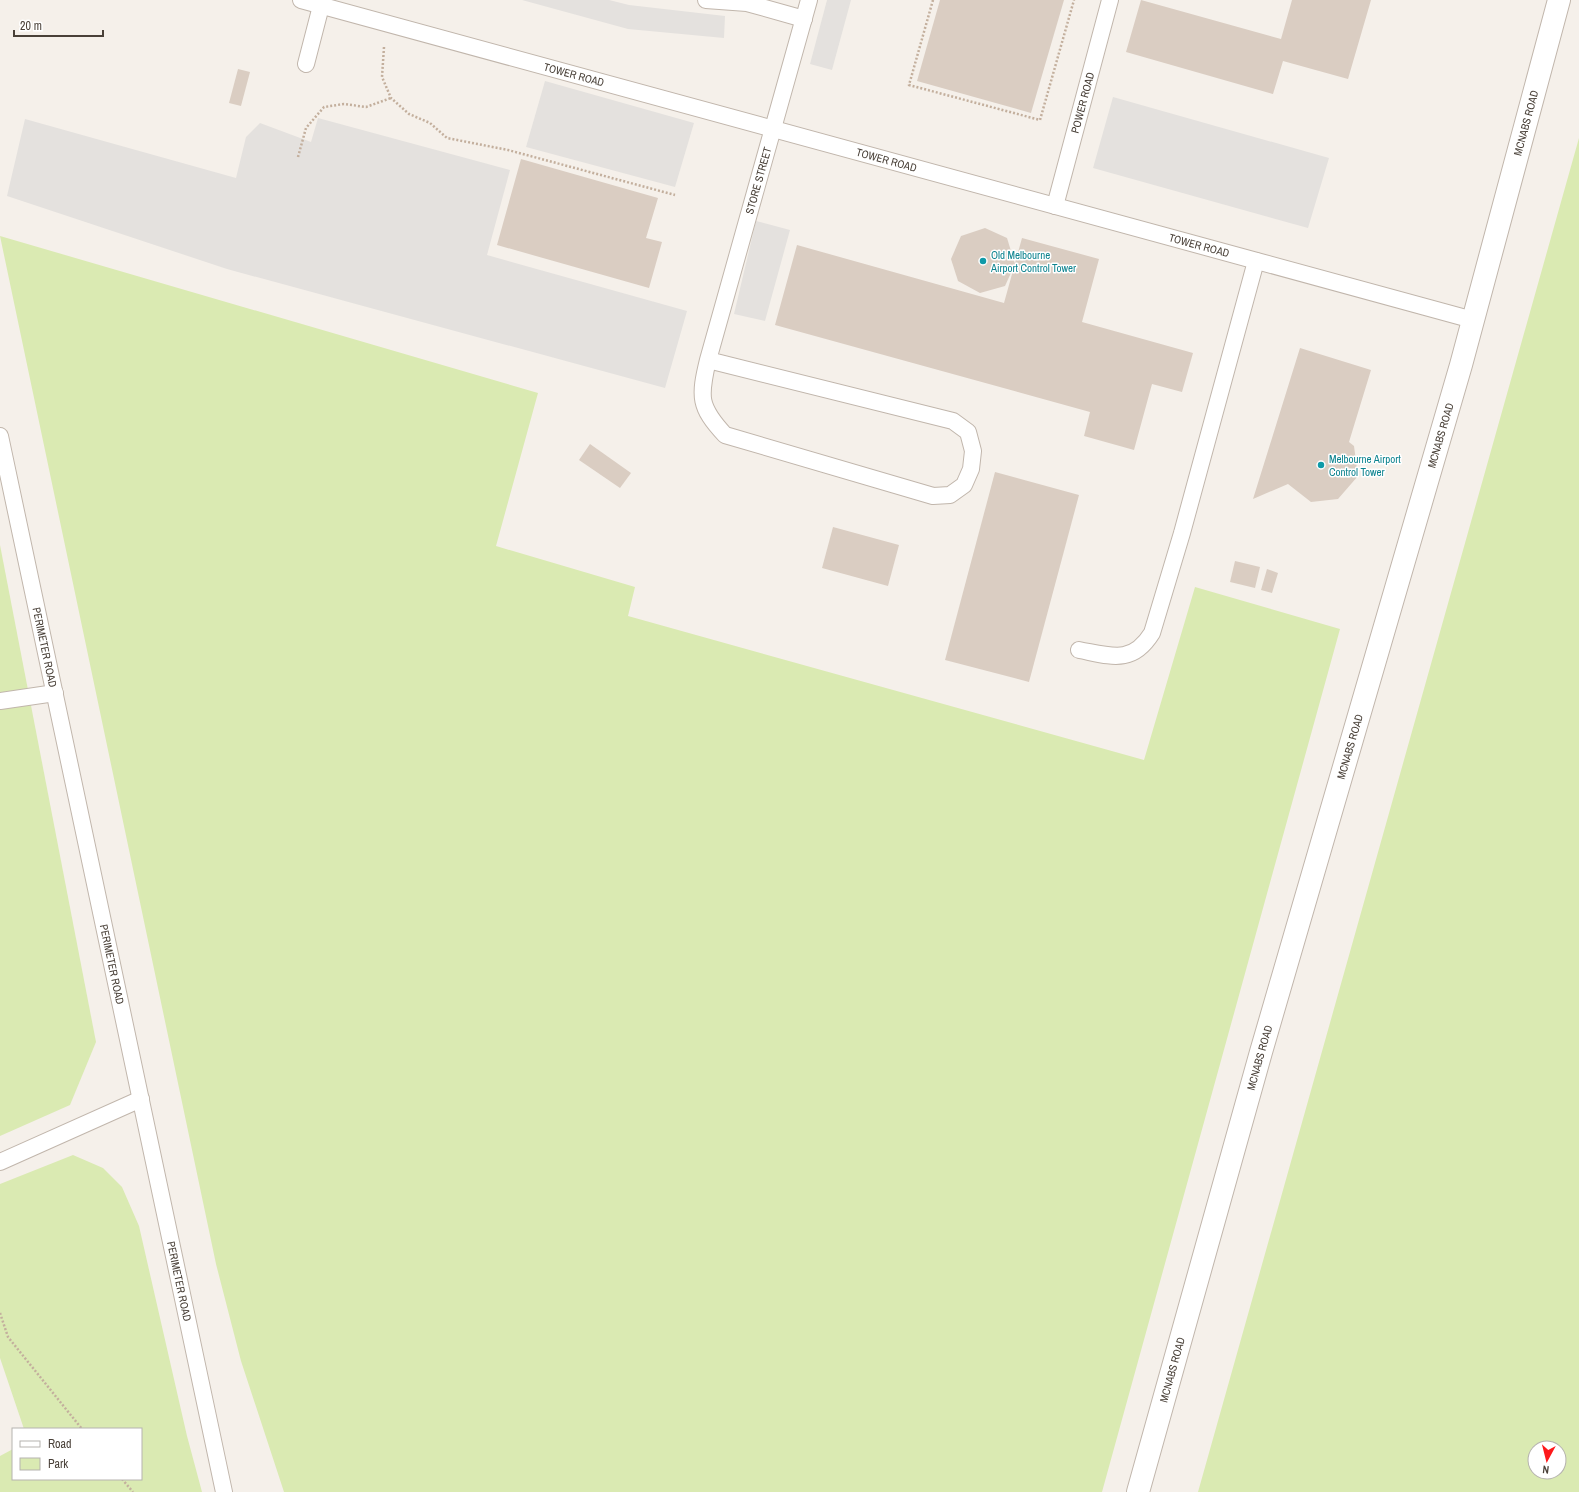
<svg xmlns="http://www.w3.org/2000/svg" width="1579" height="1492" font-family="'Archivo Narrow',sans-serif">
<style>
.green{fill:#daeab2;fill-rule:evenodd}
.parking{fill:#e4e1de}
.building{fill:#dacdc2}
.lines{fill:none;stroke-linecap:round;stroke-linejoin:round}
.lane-casing{stroke:#c1b6ac;stroke-width:18}
.street-casing{stroke:#c1b6ac;stroke-width:24}
.path{stroke:#c3af9d;stroke-width:2.5;stroke-dasharray:2 2;stroke-linecap:butt}
.lane{stroke:#fff;stroke-width:16}
.street{stroke:#fff;stroke-width:22}
.culture-dot{fill:#0f9aa8;stroke:#fff;stroke-width:1.5}
.labels{text-anchor:middle;stroke-width:3;stroke-linejoin:round;paint-order:stroke}
.street-label{font-size:11px;fill:#494038;stroke:#fff}
.culture-label{font-size:11px;fill:#0d838f;stroke:#fff;text-anchor:start}
</style>
<rect width="100%" height="100%" fill="#f5f0ea"/>
<g class="green">
<path d="M 1579,138 L 1579,1492 L 1198,1492 ZM 1535,1448 L 1559,1448 L 1559,1472 L 1535,1472 Z"/>
<path d="M 0,236 L 538,393 L 496,546 L 635,587 L 628,616 L 1144,760 L 1195,587 L 1340,629 L 1102,1492 L 284,1492 L 241,1361 L 216,1264 Z"/>
<path d="M 0,545 L 96,1042 L 70,1105 L 0,1136 Z"/>
<path d="M 73,1155 L 103,1168 L 122,1187 L 139,1226 L 187,1436 L 202,1492 L 0,1492 L 0,1456 L 13,1449 L 13,1479 L 141,1479 L 141,1429 L 24,1429 L 0,1358 L 0,1184 Z"/>
</g>
<g class="parking">
<path d="M 522,0 L 609,0 L 629,5 L 725,16 L 724,38 L 628,29 Z"/>
<path d="M 827,0 L 851,0 L 832,70 L 810,64 Z"/>
<path d="M 545,81 L 694,123 L 675,187 L 526,147 Z"/>
<path d="M 1113,97 L 1329,158 L 1308,228 L 1093,168 Z"/>
<path d="M 318,118 L 510,170 L 487,255 L 687,311 L 665,388 L 227,269 L 7,196 L 25,119 L 236,178 L 246,137 L 260,123 L 311,142 Z"/>
<path d="M 756,221 L 790,230 L 765,321 L 734,314 Z"/>
</g>
<g class="building">
<path d="M 940,0 L 1064,0 L 1031,113 L 917,81 Z"/>
<path d="M 1141,0 L 1281,39 L 1292,0 L 1371,0 L 1348,79 L 1283,61 L 1273,94 L 1126,52 Z"/>
<path d="M 238,69 L 250,72 L 241,106 L 229,103 Z"/>
<path d="M 521,159 L 658,198 L 646,238 L 662,242 L 649,288 L 497,245 Z"/>
<path d="M 985,228 L 1007,238 L 1015,264 L 1005,286 L 980,293 L 958,281 L 951,259 L 961,236 Z"/>
<path d="M 1022,238 L 1099,259 L 1082,322 L 1193,353 L 1182,392 L 1152,384 L 1134,450 L 1084,436 L 1090,412 L 775,325 L 797,245 L 1004,303 Z"/>
<path d="M 1300,348 L 1371,370 L 1349,442 L 1354,446 L 1358,476 L 1338,499 L 1311,502 L 1288,484 L 1253,499 Z"/>
<path d="M 590,444 L 631,473 L 620,488 L 579,460 Z"/>
<path d="M 995,472 L 1079,495 L 1029,682 L 945,660 Z"/>
<path d="M 833,527 L 899,545 L 888,586 L 822,568 Z"/>
<path d="M 1235,561 L 1260,567 L 1255,588 L 1230,582 Z"/>
<path d="M 1267,569 L 1278,573 L 1272,593 L 1261,590 Z"/>
</g>
<g class="lines">
<defs>
<g id="lane">
<path id="s1" d="M 301,0 L 1473,320"/>
<path d="M 706,0 L 747,3 L 804,19"/>
<path d="M 306,64 L 321,6"/>
<path id="s2" d="M 1055,206 L 1110,0"/>
<path id="s3" d="M 708,360 L 953,421 L 968,432 L 973,451 L 971,469 L 964,485 L 950,495 L 933,496 L 725,435 C 699,407 699,397 708,360 L 809,0"/>
<path id="s4" d="M 0,436 L 224,1492"/>
<path d="M 1079,650 C 1111,656 1132,665 1152,633 L 1182,533 L 1256,261"/>
<path d="M 0,701 L 55,693"/>
<path d="M 0,1162 L 141,1099"/>
</g>
<g id="street">
<path id="s5" d="M 1138,1492 L 1261,1052 L 1461,365 L 1559,0"/>
</g>
</defs>
<use href="#lane" class="lane-casing"/>
<use href="#street" class="street-casing"/>
<g class="path">
<path d="M 933,0 L 909,85 L 1040,120 L 1074,0"/>
<path d="M 384,47 L 382,77 L 391,98 L 409,114 L 430,123 L 447,138 L 508,150 L 675,195"/>
<path d="M 298,157 L 306,128 L 324,107 L 344,104 L 366,107 L 391,98"/>
<path d="M 0,1313 L 8,1337 L 82,1429"/>
<path d="M 122,1479 L 133,1492"/>
</g>
<use href="#lane" class="lane"/>
<use href="#street" class="street"/>
</g>
<g class="culture-dot">
<circle cx="983" cy="261" r="4"/>
<circle cx="1321" cy="465" r="4"/>
</g>
<g class="labels">
<g class="street-label">
<text dy="4" stroke="none"><textPath href="#s1" startOffset="283">TOWER ROAD</textPath></text>
<text dy="4" stroke="none"><textPath href="#s2" startOffset="107">POWER ROAD</textPath></text>
<text dy="4" stroke="none"><textPath href="#s5" startOffset="1423">MCNABS ROAD</textPath></text>
<text dy="4" stroke="none"><textPath href="#s1" startOffset="607">TOWER ROAD</textPath></text>
<text dy="4" stroke="none"><textPath href="#s3" startOffset="846">STORE STREET</textPath></text>
<text dy="4" stroke="none"><textPath href="#s1" startOffset="931">TOWER ROAD</textPath></text>
<text dy="4" stroke="none"><textPath href="#s5" startOffset="1099">MCNABS ROAD</textPath></text>
<text dy="4" stroke="none"><textPath href="#s4" startOffset="216">PERIMETER ROAD</textPath></text>
<text dy="4" stroke="none"><textPath href="#s5" startOffset="775">MCNABS ROAD</textPath></text>
<text dy="4" stroke="none"><textPath href="#s4" startOffset="540">PERIMETER ROAD</textPath></text>
<text dy="4" stroke="none"><textPath href="#s5" startOffset="451">MCNABS ROAD</textPath></text>
<text dy="4" stroke="none"><textPath href="#s4" startOffset="864">PERIMETER ROAD</textPath></text>
<text dy="4" stroke="none"><textPath href="#s5" startOffset="127">MCNABS ROAD</textPath></text>
</g>
<g class="culture-label">
<text x="991" y="259">Old Melbourne<tspan x="991" dy="13">Airport Control Tower</tspan></text>
<text x="1329" y="463">Melbourne Airport<tspan x="1329" dy="13">Control Tower</tspan></text>
</g>
</g>
<rect x="12" y="1428" width="130" height="52" fill="#ffffff" stroke="#b6b3af"/>
<rect x="20" y="1441" width="20" height="6" fill="#ffffff" stroke="#b6b3af"/>
<text x="48" y="1448" font-size="12" fill="#494038">Road</text>
<rect x="20" y="1458" width="20" height="12" fill="#daeab2" stroke="#b6b3af"/>
<text x="48" y="1468" font-size="12" fill="#494038">Park</text>
<g transform="translate(1547 1460) rotate(187)"><circle r="19" fill="#ffffff" stroke="#b6b3af"/>
<path d="M0-3L7 15L0 10L-7 15Z" fill="#fd191b"/>
<text y="-6" font-size="11" font-weight="bold" text-anchor="middle" fill="#494038">N</text>
</g>
<path d="M14 30v6h89v-6" fill="none" stroke="#494038" stroke-width="2"/>
<text x="20" y="30" font-size="12" fill="#494038" stroke="#ffffff" stroke-width="3" paint-order="stroke">20 m</text>
</svg>
